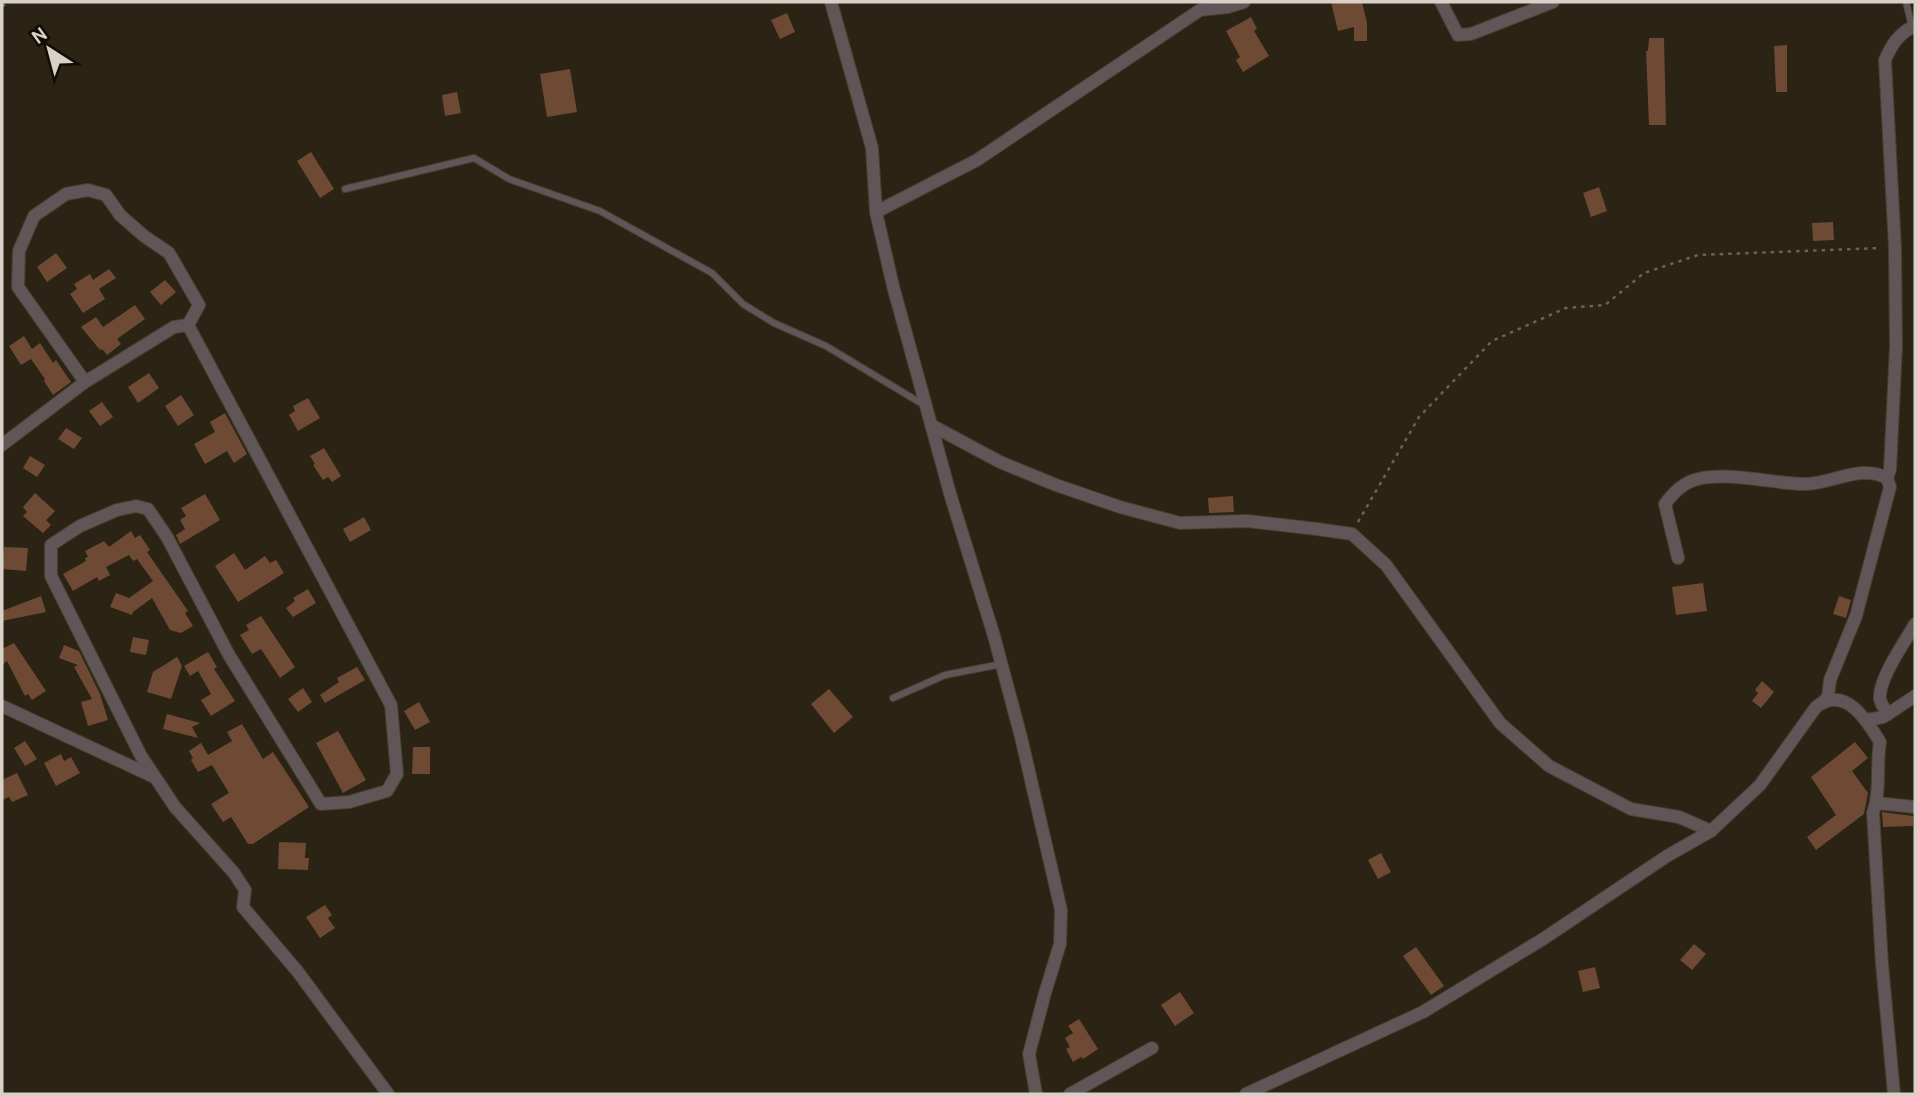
<svg xmlns="http://www.w3.org/2000/svg" width="1917" height="1096" font-family="Cabin,sans-serif">
<style>
.building{fill:#6e4a34}
.lines{fill:none;stroke-linecap:round;stroke-linejoin:round}
.service-casing{stroke:#473f30;stroke-width:8}
.minor-casing{stroke:#473f30;stroke-width:14}
.path{stroke:#6a6355;stroke-width:2.5;stroke-dasharray:3.5 5;stroke-linecap:butt}
.service{stroke:#605658;stroke-width:6}
.minor{stroke:#605658;stroke-width:12}
</style>
<rect width="100%" height="100%" fill="#2b2313"/>
<g class="building">
<path d="M 1331,2 L 1362,2 L 1367,23 L 1367,41 L 1354,41 L 1354,27 L 1338,31 Z"/>
<path d="M 787,13 L 795,32 L 780,39 L 771,20 Z"/>
<path d="M 1251,17 L 1257,29 L 1254,31 L 1269,56 L 1243,72 L 1236,60 L 1240,57 L 1226,31 Z"/>
<path d="M 1649,38 L 1664,38 L 1666,125 L 1649,125 L 1646,51 L 1648,51 Z"/>
<path d="M 1787,45 L 1787,92 L 1776,92 L 1774,46 Z"/>
<path d="M 570,69 L 577,112 L 547,117 L 540,74 Z"/>
<path d="M 457,92 L 461,113 L 445,116 L 442,95 Z"/>
<path d="M 311,152 L 334,189 L 320,198 L 297,161 Z"/>
<path d="M 1599,187 L 1607,211 L 1591,217 L 1583,193 Z"/>
<path d="M 1833,222 L 1834,240 L 1813,241 L 1812,223 Z"/>
<path d="M 56,253 L 67,268 L 47,282 L 37,267 Z"/>
<path d="M 109,269 L 116,278 L 99,289 L 105,299 L 83,313 L 70,294 L 77,289 L 74,284 L 90,274 L 93,280 Z"/>
<path d="M 165,280 L 176,292 L 161,305 L 150,292 Z"/>
<path d="M 135,305 L 145,319 L 117,339 L 121,344 L 107,355 L 102,349 L 100,350 L 81,327 L 96,317 L 103,327 Z"/>
<path d="M 24,336 L 32,349 L 40,343 L 53,363 L 56,360 L 71,382 L 53,395 L 44,381 L 45,379 L 31,359 L 21,365 L 9,346 Z"/>
<path d="M 149,373 L 159,388 L 138,403 L 128,387 Z"/>
<path d="M 181,395 L 194,415 L 178,426 L 165,406 Z"/>
<path d="M 308,398 L 320,418 L 298,431 L 289,415 L 295,411 L 293,406 Z"/>
<path d="M 102,402 L 113,417 L 100,426 L 89,411 Z"/>
<path d="M 225,413 L 247,454 L 234,463 L 227,451 L 205,464 L 194,444 L 215,432 L 210,422 Z"/>
<path d="M 66,428 L 82,438 L 74,449 L 58,439 Z"/>
<path d="M 324,448 L 341,476 L 332,482 L 328,477 L 323,480 L 313,465 L 315,464 L 310,456 Z"/>
<path d="M 30,456 L 45,465 L 37,477 L 23,468 Z"/>
<path d="M 35,493 L 55,511 L 46,520 L 51,525 L 43,533 L 23,516 L 27,512 L 23,507 Z"/>
<path d="M 205,494 L 220,520 L 180,544 L 176,535 L 185,529 L 180,520 L 186,516 L 181,508 Z"/>
<path d="M 1233,496 L 1234,512 L 1209,513 L 1208,498 Z"/>
<path d="M 364,517 L 371,530 L 350,542 L 343,529 Z"/>
<path d="M 131,531 L 135,538 L 140,535 L 150,550 L 147,552 L 188,611 L 185,613 L 193,626 L 181,633 L 170,630 L 152,598 L 133,612 L 132,615 L 110,607 L 116,593 L 129,598 L 153,581 L 137,559 L 133,561 L 129,555 L 106,567 L 110,575 L 99,581 L 97,577 L 73,591 L 63,574 L 86,561 L 85,558 L 88,557 L 85,551 L 104,541 L 109,547 Z"/>
<path d="M 4,547 L 28,548 L 26,571 L 2,569 Z"/>
<path d="M 234,553 L 245,570 L 265,556 L 270,563 L 276,560 L 284,573 L 238,602 L 215,566 Z"/>
<path d="M 1703,583 L 1707,611 L 1676,615 L 1672,587 Z"/>
<path d="M 308,589 L 316,603 L 293,617 L 286,608 L 295,601 L 293,598 Z"/>
<path d="M 41,596 L 46,612 L 2,621 L 2,611 Z"/>
<path d="M 1839,596 L 1851,600 L 1846,618 L 1833,614 Z"/>
<path d="M 261,616 L 295,667 L 280,678 L 261,649 L 252,654 L 240,635 L 249,630 L 246,625 Z"/>
<path d="M 133,637 L 149,640 L 146,655 L 130,652 Z"/>
<path d="M 14,643 L 46,691 L 32,700 L 28,694 L 25,696 L 7,661 L 2,665 L 2,649 Z"/>
<path d="M 64,645 L 79,651 L 100,694 L 108,720 L 88,726 L 81,702 L 92,699 L 74,667 L 78,665 L 59,658 Z"/>
<path d="M 208,652 L 217,667 L 214,669 L 235,701 L 211,716 L 201,700 L 211,694 L 198,671 L 190,676 L 184,666 Z"/>
<path d="M 177,657 L 182,666 L 171,699 L 147,692 L 153,672 Z"/>
<path d="M 357,667 L 365,680 L 325,703 L 320,695 L 339,682 L 337,678 Z"/>
<path d="M 1762,681 L 1774,692 L 1761,708 L 1752,701 L 1758,693 L 1755,690 Z"/>
<path d="M 303,688 L 312,702 L 298,712 L 288,699 Z"/>
<path d="M 829,689 L 853,717 L 834,733 L 811,704 Z"/>
<path d="M 419,702 L 430,722 L 415,730 L 404,711 Z"/>
<path d="M 167,714 L 200,723 L 192,727 L 198,738 L 163,729 Z"/>
<path d="M 242,724 L 263,759 L 273,752 L 309,807 L 253,844 L 248,844 L 231,817 L 223,822 L 211,804 L 229,793 L 212,765 L 198,772 L 191,760 L 193,758 L 189,751 L 201,743 L 208,755 L 232,741 L 227,732 Z"/>
<path d="M 338,731 L 366,780 L 343,793 L 316,743 Z"/>
<path d="M 25,741 L 37,759 L 25,766 L 14,748 Z"/>
<path d="M 1855,742 L 1868,758 L 1852,771 L 1868,793 L 1864,814 L 1816,850 L 1807,837 L 1836,815 L 1811,777 Z"/>
<path d="M 413,747 L 430,747 L 430,774 L 412,774 Z"/>
<path d="M 61,754 L 64,761 L 71,757 L 80,773 L 56,786 L 44,763 Z"/>
<path d="M 17,773 L 28,795 L 12,802 L 9,797 L 2,800 L 2,780 Z"/>
<path d="M 1882,812 L 1913,816 L 1913,826 L 1883,827 Z"/>
<path d="M 279,842 L 306,843 L 305,858 L 309,858 L 308,870 L 278,869 Z"/>
<path d="M 1381,853 L 1391,872 L 1378,879 L 1368,860 Z"/>
<path d="M 325,905 L 332,915 L 328,918 L 335,928 L 320,938 L 306,917 Z"/>
<path d="M 1694,944 L 1706,954 L 1692,970 L 1680,960 Z"/>
<path d="M 1416,947 L 1444,986 L 1431,995 L 1403,956 Z"/>
<path d="M 1595,967 L 1600,988 L 1583,992 L 1578,971 Z"/>
<path d="M 1180,992 L 1194,1013 L 1175,1026 L 1161,1005 Z"/>
<path d="M 1079,1019 L 1098,1049 L 1083,1059 L 1081,1057 L 1073,1062 L 1066,1049 L 1070,1047 L 1065,1038 L 1073,1033 L 1068,1026 Z"/>
</g>
<g class="lines">
<defs>
<g id="service">
<path d="M 1906,2 L 1912,27"/>
<path d="M 345,189 L 474,158 L 509,179 L 600,211 L 712,273 L 743,304 L 774,323 L 826,346 L 924,405"/>
<path d="M 893,698 L 945,675 L 1002,664"/>
</g>
<g id="minor">
<path d="M 831,2 L 872,148 L 876,212 L 893,286 L 951,497 L 994,636 L 1021,737 L 1061,910 L 1060,944 L 1045,993 L 1029,1054 L 1036,1094"/>
<path d="M 1441,2 L 1458,35 L 1471,34 L 1553,2"/>
<path d="M 876,212 L 977,160 L 1200,10 L 1228,7 L 1244,2"/>
<path d="M 188,325 L 391,705 L 397,774 L 387,791 L 349,802 L 321,804 L 229,655 L 167,537 L 148,509 L 136,506 L 117,510 L 80,526 L 51,545 L 51,576 L 141,756 L 175,807 L 234,873 L 245,890 L 243,907 L 298,972 L 388,1094"/>
<path d="M 85,382 L 18,287 L 19,251 L 34,216 L 66,194 L 88,190 L 106,195 L 120,215 L 144,236 L 169,253 L 199,305 L 188,325"/>
<path d="M 931,425 L 1000,462 L 1056,485 L 1120,507 L 1180,523 L 1247,521 L 1317,529 L 1352,534 L 1386,565 L 1500,723 L 1549,766 L 1631,809 L 1679,817 L 1711,831"/>
<path d="M 2,445 L 85,382 L 174,327 L 188,325"/>
<path d="M 1887,478 L 1890,470 L 1896,346 L 1895,248 L 1885,60 C 1892,44 1899,33 1915,26"/>
<path d="M 1678,558 L 1665,504 C 1671,496 1676,490 1684,485 C 1712,466 1775,485 1807,484 C 1833,483 1862,464 1887,478 L 1890,487 L 1856,616 L 1830,680 L 1828,697 L 1823,702"/>
<path d="M 2,706 L 154,777"/>
<path d="M 1888,714 L 1915,696"/>
<path d="M 1867,720 L 1883,717 L 1888,714 C 1885,709 1881,705 1880,699 C 1878,679 1905,642 1915,624"/>
<path d="M 1876,803 L 1915,807"/>
<path d="M 1070,1094 L 1152,1048"/>
<path d="M 1246,1094 L 1423,1012 L 1543,939 L 1667,856 L 1711,831 L 1760,785 L 1816,707 C 1845,685 1866,719 1880,742 C 1876,765 1881,790 1873,813 L 1882,964 L 1894,1094"/>
</g>
</defs>
<use href="#service" class="service-casing"/>
<use href="#minor" class="minor-casing"/>
<g class="path">
<path d="M 2,6 L 11,2"/>
<path d="M 1358,522 L 1419,417 L 1492,341 L 1566,308 L 1605,305 L 1644,273 L 1698,255 L 1881,248"/>
</g>
<use href="#service" class="service"/>
<use href="#minor" class="minor"/>
</g>
<rect width="1917" height="1096" fill="none" stroke="#d7d1c7" stroke-width="7"/>
<g transform="translate(49 49) rotate(324)" stroke="#110d06" stroke-width="5" paint-order="stroke">
<path d="M0-5L12 26L0 18L-12 26Z" fill="#d7d1c7"/>
<text y="-10" font-size="19" font-weight="bold" text-anchor="middle" fill="#d7d1c7">N</text>
</g>
</svg>
